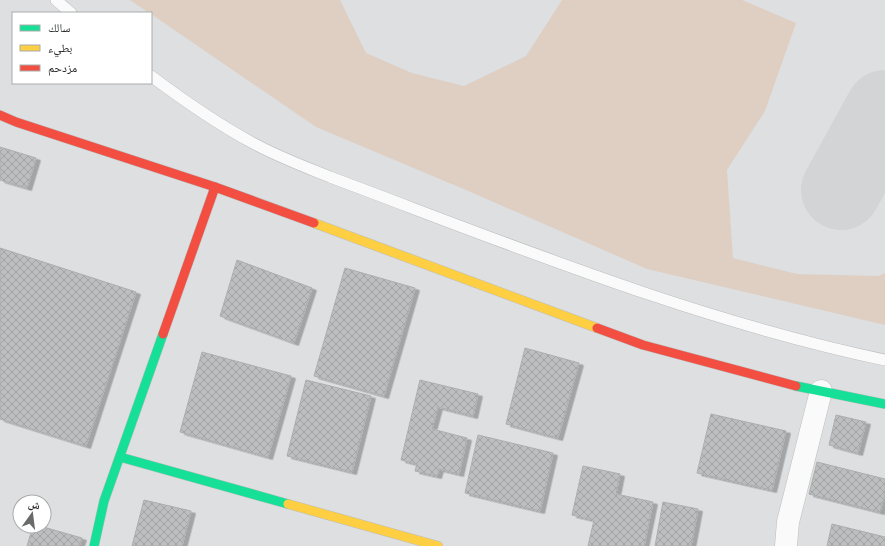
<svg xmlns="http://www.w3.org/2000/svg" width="885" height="546" font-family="Georgia,'Noto Naskh Arabic',serif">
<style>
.green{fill:#dfcfc3}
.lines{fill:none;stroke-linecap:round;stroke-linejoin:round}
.taxiway{stroke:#d3d4d6;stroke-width:80}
.building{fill:url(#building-cross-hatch);stroke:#acaeae;filter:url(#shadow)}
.lane-casing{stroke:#bbbdbd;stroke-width:12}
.street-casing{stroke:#bbbdbd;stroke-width:23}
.fast-casing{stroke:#bbbdbd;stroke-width:10}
.slow-casing{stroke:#bbbdbd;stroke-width:10}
.jam-casing{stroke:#bbbdbd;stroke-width:10}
.lane{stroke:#fafafa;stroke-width:11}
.street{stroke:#fafafa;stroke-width:22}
.fast{stroke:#16e098;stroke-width:9}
.slow{stroke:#ffcf43;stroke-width:9}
.jam{stroke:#f24e42;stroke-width:9}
</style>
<defs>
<pattern id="building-cross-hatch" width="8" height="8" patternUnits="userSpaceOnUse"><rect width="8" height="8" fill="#bdbebf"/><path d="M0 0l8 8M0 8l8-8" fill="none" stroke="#a3a3a4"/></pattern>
<filter id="shadow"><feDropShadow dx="4.5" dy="2.5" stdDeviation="0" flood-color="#0004"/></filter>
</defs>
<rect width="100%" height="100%" fill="#dddfe1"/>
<path class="green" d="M 130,0 L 340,0 L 366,53 L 412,73 L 464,86 L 526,56 L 562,0 L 742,0 L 796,23 L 765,111 L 727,170 L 733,258 L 797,274 L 879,276 L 885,273 L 885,325 L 647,269 L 473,193 L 316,127 L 151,14 L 151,13 L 149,13 Z"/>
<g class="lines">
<path class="taxiway" d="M 841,190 L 885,110"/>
</g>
<g class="building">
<path d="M 0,147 L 36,158 L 27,188 L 0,180 Z"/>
<path d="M 0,248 L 136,292 L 86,446 L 0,419 Z"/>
<path d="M 237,260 L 312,288 L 294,343 L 220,316 Z"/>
<path d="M 345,268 L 415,288 L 384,396 L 314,376 Z"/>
<path d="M 525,348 L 579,363 L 558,438 L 506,424 Z"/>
<path d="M 202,352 L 291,376 L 268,457 L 180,432 Z"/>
<path d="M 306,380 L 371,396 L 352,472 L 287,456 Z"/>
<path d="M 420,380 L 478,394 L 473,416 L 438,407 L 432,429 L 467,438 L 459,474 L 439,469 L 437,476 L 415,471 L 417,464 L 401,460 Z"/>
<path d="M 711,414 L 786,431 L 772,490 L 697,473 Z"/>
<path d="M 836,415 L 866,422 L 858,453 L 829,445 Z"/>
<path d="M 478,435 L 553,453 L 540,511 L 465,493 Z"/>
<path d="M 817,462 L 885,479 L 885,494 L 880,512 L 809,494 Z"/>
<path d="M 583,466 L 620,474 L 616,494 L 653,502 L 644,546 L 588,546 L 594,520 L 572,515 Z"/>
<path d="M 144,500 L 191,511 L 182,546 L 132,546 Z"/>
<path d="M 663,502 L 698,509 L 691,546 L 655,546 Z"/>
<path d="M 832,524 L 885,537 L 885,546 L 827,546 Z"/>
<path d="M 33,526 L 40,526 L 82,538 L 79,546 L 27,546 Z"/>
</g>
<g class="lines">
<defs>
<g id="lane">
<path d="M 56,0 L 71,13"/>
<path d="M 151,76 C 183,100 216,123 251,142 C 276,156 303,166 330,177 C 512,245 694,320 885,360"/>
</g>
<path id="street" d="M 786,546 L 788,522 L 821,391"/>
<g id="fast">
<path d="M 796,386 L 885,404"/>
<path d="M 120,457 L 288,504"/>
<path d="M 94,546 L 104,501 L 163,334"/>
</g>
<g id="slow">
<path d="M 314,223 L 597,328"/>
<path d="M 288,504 L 438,546"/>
</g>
<g id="jam">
<path d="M 0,115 L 16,122 L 215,187 L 314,223"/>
<path d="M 597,328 L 643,345 L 796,386"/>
<path d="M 163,334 L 215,187"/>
</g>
</defs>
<use href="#lane" class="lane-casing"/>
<use href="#street" class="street-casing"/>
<use href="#fast" class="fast-casing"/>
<use href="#slow" class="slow-casing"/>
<use href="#jam" class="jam-casing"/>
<use href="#lane" class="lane"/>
<use href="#street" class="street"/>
<use href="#fast" class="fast"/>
<use href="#slow" class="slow"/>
<use href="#jam" class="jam"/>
</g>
<rect x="12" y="12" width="140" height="72" fill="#ffffff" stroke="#aaabab"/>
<rect x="20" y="25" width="20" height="6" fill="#16e098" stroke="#aaabab"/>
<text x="48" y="32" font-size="12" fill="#2a2c2c">سالك</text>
<rect x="20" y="45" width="20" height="6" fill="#ffcf43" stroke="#aaabab"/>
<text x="48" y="52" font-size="12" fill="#2a2c2c">بطيء</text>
<rect x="20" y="65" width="20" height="6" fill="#f24e42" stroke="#aaabab"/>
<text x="48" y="72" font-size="12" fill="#2a2c2c">مزدحم</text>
<g transform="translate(32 514) rotate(14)"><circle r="19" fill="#ffffff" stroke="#aaabab"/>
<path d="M0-3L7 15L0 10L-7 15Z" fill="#696b6b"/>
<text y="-6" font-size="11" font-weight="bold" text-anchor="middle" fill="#2a2c2c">ش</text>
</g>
</svg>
